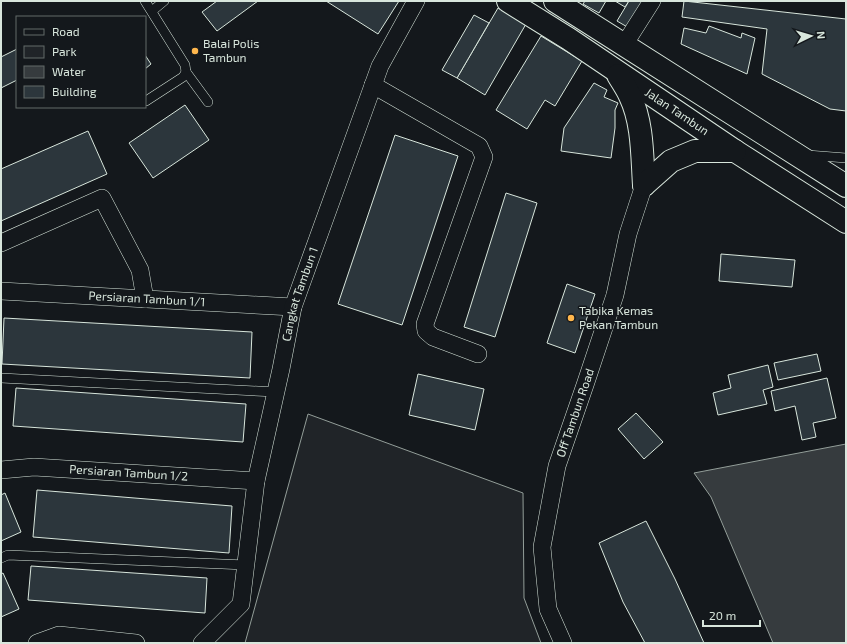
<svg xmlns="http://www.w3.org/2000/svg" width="847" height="644" font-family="'Exo 2',sans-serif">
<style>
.green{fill:#202428;stroke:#939e99}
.water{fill:#363b3e;stroke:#939e99}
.building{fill:#2c363c;stroke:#d8e6dc}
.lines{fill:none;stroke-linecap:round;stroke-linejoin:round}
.lane-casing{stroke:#d8e6dc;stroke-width:10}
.street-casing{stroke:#d8e6dc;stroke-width:18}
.primary-casing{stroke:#d8e6dc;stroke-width:24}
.lane{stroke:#14181c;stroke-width:9}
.street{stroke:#14181c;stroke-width:17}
.primary{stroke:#14181c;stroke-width:22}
.poi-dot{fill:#ffb74d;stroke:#14181c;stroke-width:1.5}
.labels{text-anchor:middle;stroke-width:3;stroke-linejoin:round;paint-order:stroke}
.poi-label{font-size:12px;fill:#d8e6dc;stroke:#14181c;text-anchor:start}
.street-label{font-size:12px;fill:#d8e6dc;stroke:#14181c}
</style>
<rect width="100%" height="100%" fill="#14181c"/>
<path class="green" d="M 308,414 L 523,493 L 524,598 L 541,643 L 245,643 Z"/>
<path class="water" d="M 846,444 L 846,643 L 773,643 L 711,497 L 694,473 Z"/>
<g class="building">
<path d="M 217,1 L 258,1 L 217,31 L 202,12 Z"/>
<path d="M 326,1 L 399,1 L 378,34 Z"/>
<path d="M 585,1 L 606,1 L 599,13 L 583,4 Z"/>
<path d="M 615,1 L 629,1 L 625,7 Z"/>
<path d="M 629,1 L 645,1 L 629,28 L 617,21 Z"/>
<path d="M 684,1 L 846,19 L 846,111 L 830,109 L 762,74 L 767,29 L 682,17 Z"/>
<path d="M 498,8 L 526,24 L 485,95 L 457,78 Z"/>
<path d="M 474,15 L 489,23 L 457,78 L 442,70 Z"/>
<path d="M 709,26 L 741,38 L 742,33 L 755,38 L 747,74 L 681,44 L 684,28 L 706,33 Z"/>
<path d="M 541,36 L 582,61 L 555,106 L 545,100 L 527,129 L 496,110 Z"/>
<path d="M 17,49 L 17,80 L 1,88 L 1,57 Z"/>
<path d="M 145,55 L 151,64 L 145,69 Z"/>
<path d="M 594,83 L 607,90 L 604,97 L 618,103 L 615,110 L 615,128 L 611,158 L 561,151 L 564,128 Z"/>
<path d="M 185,105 L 209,140 L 153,178 L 129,143 Z"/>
<path d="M 88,131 L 107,174 L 1,221 L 1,169 Z"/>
<path d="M 395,135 L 458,156 L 402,325 L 338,304 Z"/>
<path d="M 506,193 L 537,203 L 495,337 L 464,327 Z"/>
<path d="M 721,254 L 795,260 L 792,287 L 719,281 Z"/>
<path d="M 567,284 L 595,294 L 575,353 L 547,343 Z"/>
<path d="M 4,318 L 252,332 L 250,378 L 2,364 Z"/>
<path d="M 817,354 L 821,371 L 778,380 L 774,363 Z"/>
<path d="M 768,365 L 773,387 L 763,390 L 767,404 L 718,415 L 713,393 L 731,388 L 728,375 Z"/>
<path d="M 418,374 L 484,389 L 475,430 L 409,415 Z"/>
<path d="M 827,378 L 836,418 L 813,423 L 816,437 L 802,440 L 795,406 L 775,411 L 771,391 Z"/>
<path d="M 16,388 L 246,404 L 243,442 L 13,426 Z"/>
<path d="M 636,413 L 663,442 L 644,459 L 618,429 Z"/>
<path d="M 37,490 L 232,506 L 229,553 L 33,537 Z"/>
<path d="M 5,493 L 21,532 L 1,541 L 1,495 Z"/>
<path d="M 646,521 L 675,579 L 704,643 L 645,643 L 623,602 L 599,543 Z"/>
<path d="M 31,566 L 207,578 L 205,613 L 28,600 Z"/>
<path d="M 3,573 L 19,609 L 1,617 L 1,574 Z"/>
</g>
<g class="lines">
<defs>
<g id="lane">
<path d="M 145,1 L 185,65 L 186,72 L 183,77 L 146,101"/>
<path d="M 152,11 L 164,1"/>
<path d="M 186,72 L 208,102"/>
<path d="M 807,155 L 846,158"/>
<path d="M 1,378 L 276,392"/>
<path d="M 1,558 L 8,555 L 246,565"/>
</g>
<g id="street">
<path d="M 624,45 L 652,1"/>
<path d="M 373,85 L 479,146 L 484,157 L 425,324 L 426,331 L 433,337 L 478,354"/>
<path d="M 1,243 L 102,198 L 140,270 L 145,299"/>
<path id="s1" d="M 1,291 L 293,307"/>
<path id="s2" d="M 1,470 L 34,467 L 256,481"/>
<path d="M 37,643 L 59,635 L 136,643"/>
<path id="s3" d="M 202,643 L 241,604 L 256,481 L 281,369 L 293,307 L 380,66 L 416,1"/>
<path id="s4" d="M 563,643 L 548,609 L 542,547 L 557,466 L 585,385 L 615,295 L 628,234 L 644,185"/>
</g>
<g id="primary">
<path id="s5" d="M 508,1 L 569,39 L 735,151 L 846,222"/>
<path d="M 555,1 L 846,186"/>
<path d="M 618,75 C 622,82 627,89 630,96 C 643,123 642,156 644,185"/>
<path d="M 644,185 L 671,161 L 695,151 L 735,151"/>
</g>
</defs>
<use href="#lane" class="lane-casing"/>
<use href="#street" class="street-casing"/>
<use href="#primary" class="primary-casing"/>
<use href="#lane" class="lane"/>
<use href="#street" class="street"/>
<use href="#primary" class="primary"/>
</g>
<g class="poi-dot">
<circle cx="195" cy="51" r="4"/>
<circle cx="571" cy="318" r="4"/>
</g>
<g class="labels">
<g class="poi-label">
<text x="203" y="48">Balai Polis<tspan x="203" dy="14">Tambun</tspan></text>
<text x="579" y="315">Tabika Kemas<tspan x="579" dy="14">Pekan Tambun</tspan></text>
</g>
<g class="street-label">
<text dy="4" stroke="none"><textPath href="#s5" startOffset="202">Jalan Tambun</textPath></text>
<text dy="4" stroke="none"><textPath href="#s3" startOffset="371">Cangkat Tambun 1</textPath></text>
<text dy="4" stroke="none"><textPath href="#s1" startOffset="146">Persiaran Tambun 1/1</textPath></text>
<text dy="4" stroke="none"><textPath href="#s4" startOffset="238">Off Tambun Road</textPath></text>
<text dy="4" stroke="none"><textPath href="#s2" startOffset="128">Persiaran Tambun 1/2</textPath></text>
</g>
</g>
<rect width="847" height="644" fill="none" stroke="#d8e6dc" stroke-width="4"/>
<rect x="16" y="16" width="130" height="92" fill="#14181c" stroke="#626a69"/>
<rect x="24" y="29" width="20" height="6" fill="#14181c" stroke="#626a69"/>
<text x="52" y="36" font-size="12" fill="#d8e6dc">Road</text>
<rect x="24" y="46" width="20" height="12" fill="#202428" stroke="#626a69"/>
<text x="52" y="56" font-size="12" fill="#d8e6dc">Park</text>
<rect x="24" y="66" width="20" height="12" fill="#363b3e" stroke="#626a69"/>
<text x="52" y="76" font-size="12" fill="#d8e6dc">Water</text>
<rect x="24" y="86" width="20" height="12" fill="#2c363c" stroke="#626a69"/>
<text x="52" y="96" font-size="12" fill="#d8e6dc">Building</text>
<g transform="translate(811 36) rotate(85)" stroke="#14181c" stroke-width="3" paint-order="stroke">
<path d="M0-3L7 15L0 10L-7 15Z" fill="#d8e6dc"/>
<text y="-6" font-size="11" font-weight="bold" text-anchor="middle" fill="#d8e6dc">N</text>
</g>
<path d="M703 620v6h57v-6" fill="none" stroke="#d8e6dc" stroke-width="2"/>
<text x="709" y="620" font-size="12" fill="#d8e6dc" stroke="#14181c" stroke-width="3" paint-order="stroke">20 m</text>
</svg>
